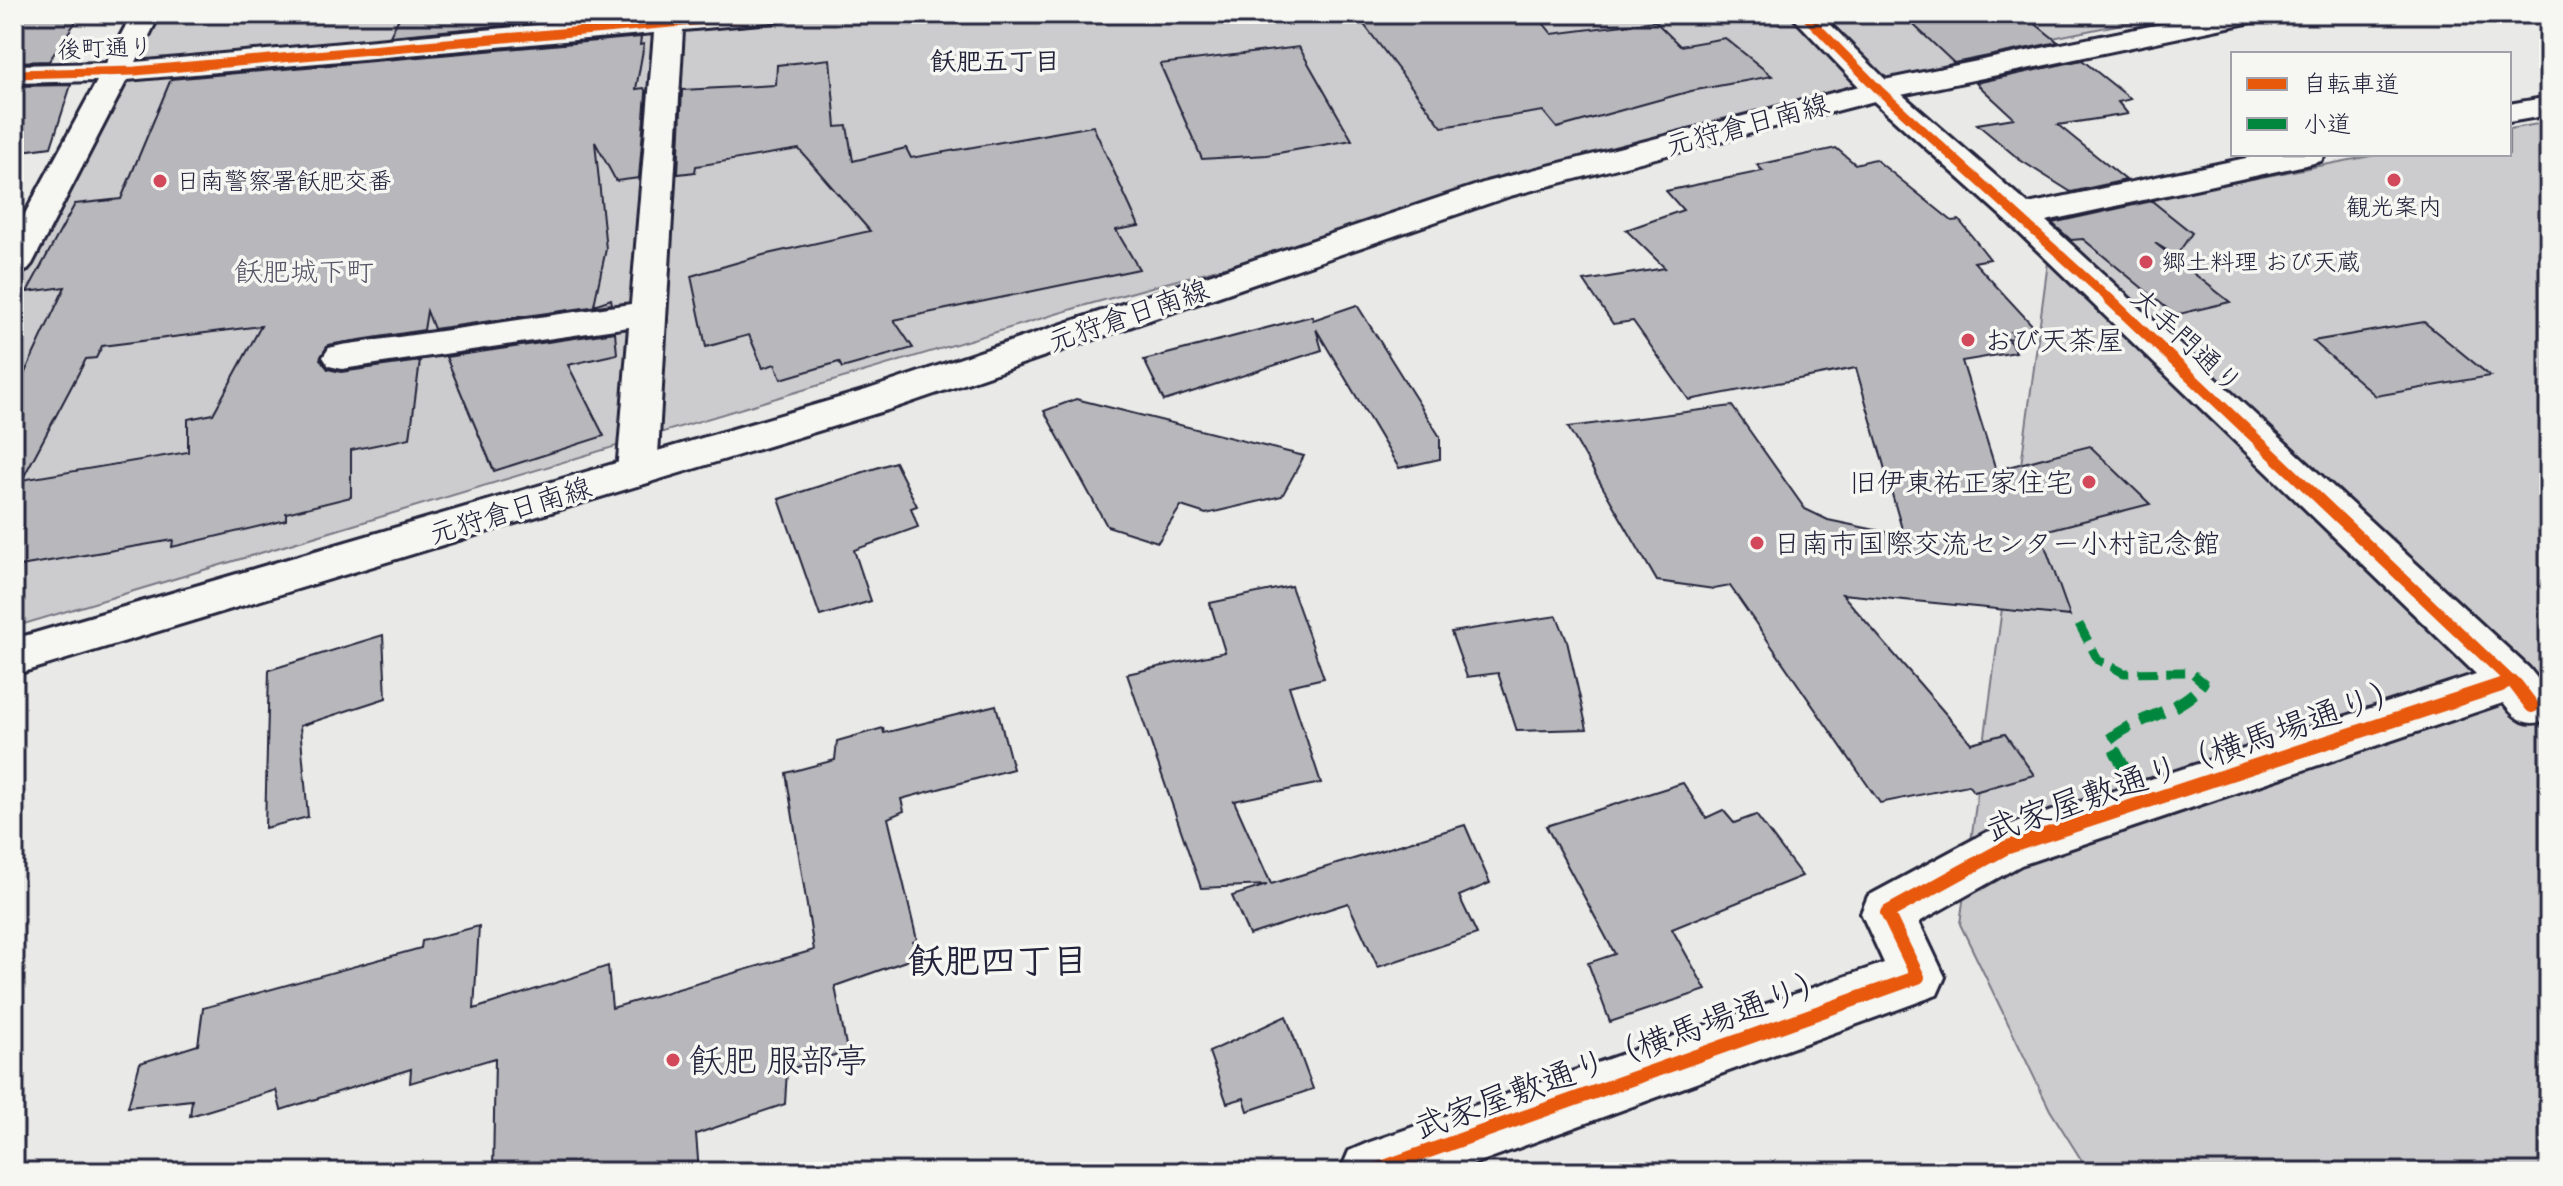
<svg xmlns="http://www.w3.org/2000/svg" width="2563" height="1186" font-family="'Balsamiq Sans','Klee One',sans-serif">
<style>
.green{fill:#ccccce;stroke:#777784;stroke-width:2}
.building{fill:#b8b8bc;stroke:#22223b;stroke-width:2;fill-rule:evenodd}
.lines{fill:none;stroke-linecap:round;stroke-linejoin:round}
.minor-casing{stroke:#22223b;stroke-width:6}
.secondary-casing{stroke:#22223b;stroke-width:6}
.minor{fill:#f6f6f2;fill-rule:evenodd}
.secondary{fill:#f6f6f2;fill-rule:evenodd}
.quiet-far1{stroke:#00873e;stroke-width:9;stroke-dasharray:19 9;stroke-linecap:butt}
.quiet{stroke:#00873e;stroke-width:12;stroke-dasharray:24 12;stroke-linecap:butt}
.cycleway-far2-casing{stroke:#f6f6f2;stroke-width:13}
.cycleway-far1-casing{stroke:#f6f6f2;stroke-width:16}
.cycleway-casing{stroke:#f6f6f2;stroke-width:19}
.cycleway-far2{stroke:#e8590c;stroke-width:9}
.cycleway-far1{stroke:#e8590c;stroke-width:11}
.cycleway{stroke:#e8590c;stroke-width:14}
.poi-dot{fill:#d1495b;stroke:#f6f6f2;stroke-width:3}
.labels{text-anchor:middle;stroke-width:7;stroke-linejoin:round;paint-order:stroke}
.far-street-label{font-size:24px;fill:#22223b;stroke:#f6f6f2}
.far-poi-label{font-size:24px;fill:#22223b;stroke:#f6f6f2;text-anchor:start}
.far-neighbourhood-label{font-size:26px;font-weight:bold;fill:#22223b;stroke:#f6f6f2}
.street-label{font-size:28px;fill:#22223b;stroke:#f6f6f2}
.park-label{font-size:28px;fill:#555567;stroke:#f6f6f2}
.poi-label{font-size:28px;fill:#22223b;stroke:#f6f6f2;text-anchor:start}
.near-street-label{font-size:34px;fill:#22223b;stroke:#f6f6f2}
.near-poi-label{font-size:34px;fill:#22223b;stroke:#f6f6f2;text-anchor:start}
.near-neighbourhood-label{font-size:36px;font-weight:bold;fill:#22223b;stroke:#f6f6f2}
</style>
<rect width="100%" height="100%" fill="#e9e9e7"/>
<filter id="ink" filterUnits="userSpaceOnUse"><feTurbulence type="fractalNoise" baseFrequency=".0125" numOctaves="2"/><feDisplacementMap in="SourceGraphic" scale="16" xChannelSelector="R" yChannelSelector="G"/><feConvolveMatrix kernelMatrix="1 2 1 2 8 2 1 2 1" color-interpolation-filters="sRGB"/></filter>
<g filter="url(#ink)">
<g class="green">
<path d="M 146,14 L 2171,14 L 2013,46 L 1754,122 L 1086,305 L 14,627 L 14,264 Z"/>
<path d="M 2549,122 L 2549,1172 L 2089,1172 L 2050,1110 L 1960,924 L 2054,217 L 2381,154 L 2509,154 L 2509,129 Z"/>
</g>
<g class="building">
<path d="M 14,14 L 81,14 L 49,61 L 14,62 Z"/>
<path d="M 401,14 L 623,14 L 390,36 Z"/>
<path d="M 1356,14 L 1536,14 L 1552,34 L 1655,21 L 1680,46 L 1725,38 L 1772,76 L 1691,91 L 1557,128 L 1543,111 L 1442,127 Z"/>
<path d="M 1902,14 L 2023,14 L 2058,42 L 1954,63 Z"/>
<path d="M 641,37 L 640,45 L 644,44 L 636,89 L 644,88 L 646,93 L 639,178 L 616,181 L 595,142 L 606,249 L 594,305 L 611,299 L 612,304 L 434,329 L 427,311 L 424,330 L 328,345 L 320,359 L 328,369 L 341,372 L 420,361 L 410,438 L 351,450 L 351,497 L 286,513 L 286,520 L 172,547 L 173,540 L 14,567 L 14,396 L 65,287 L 27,292 L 75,204 L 121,199 L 171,79 ZM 261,326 L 213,414 L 188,419 L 188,452 L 22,480 L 86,359 L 96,358 L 102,346 Z"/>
<path d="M 1299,47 L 1352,140 L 1267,155 L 1202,159 L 1160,64 Z"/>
<path d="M 830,59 L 836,127 L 847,126 L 853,161 L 906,148 L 911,158 L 1093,126 L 1139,226 L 1116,230 L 1139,269 L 894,320 L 913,348 L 842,368 L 839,362 L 781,379 L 775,364 L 763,368 L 749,335 L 706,347 L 691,276 L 763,255 L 870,231 L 799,149 L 696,166 L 695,172 L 678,174 L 682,90 L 776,85 L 777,65 Z"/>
<path d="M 2082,60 L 2131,99 L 2118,102 L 2128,114 L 2058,125 L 2126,180 L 2071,192 L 2020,160 L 1977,124 L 2014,118 L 1976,83 Z"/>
<path d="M 71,85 L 51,147 L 14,152 L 14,86 Z"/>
<path d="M 1836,148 L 1855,164 L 1875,159 L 1952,221 L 1959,220 L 1990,259 L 1974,262 L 2035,328 L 2011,332 L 2015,338 L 2008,339 L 2016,352 L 1962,361 L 1996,470 L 2090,446 L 2150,504 L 2040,532 L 2070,616 L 1842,594 L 1971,743 L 2005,734 L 2034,775 L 1974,792 L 1968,785 L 1880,803 L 1730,586 L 1714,589 L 1657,581 L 1568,427 L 1732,406 L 1805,509 L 1828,520 L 1904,536 L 1856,368 L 1689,400 L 1633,321 L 1613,324 L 1584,281 L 1665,268 L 1626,230 L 1683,210 L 1666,191 L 1763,171 L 1757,165 Z"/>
<path d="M 2152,201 L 2192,233 L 2176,256 L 2155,243 L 2230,302 L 2175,315 L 2083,239 L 2071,240 L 2052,223 Z"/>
<path d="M 1357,305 L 1440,437 L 1440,459 L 1399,468 L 1316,329 L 1322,350 L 1164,401 L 1144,360 L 1312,316 L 1313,320 Z"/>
<path d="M 2424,322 L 2490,376 L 2376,396 L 2313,341 Z"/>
<path d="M 615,332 L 617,354 L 568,365 L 604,436 L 494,471 L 446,357 Z"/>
<path d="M 1076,399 L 1304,456 L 1282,496 L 1206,514 L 1181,506 L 1158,542 L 1107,526 L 1044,411 Z"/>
<path d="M 895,462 L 917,506 L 911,508 L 918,527 L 854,550 L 871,601 L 820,616 L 779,499 Z"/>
<path d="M 1291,586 L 1324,678 L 1289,686 L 1321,783 L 1234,801 L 1271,884 L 1465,825 L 1490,883 L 1459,896 L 1477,934 L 1378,967 L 1348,903 L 1249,935 L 1232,896 L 1267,885 L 1201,888 L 1127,674 L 1225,652 L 1210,603 Z"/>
<path d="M 1557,616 L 1567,641 L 1587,729 L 1517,731 L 1498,673 L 1467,677 L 1451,632 Z"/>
<path d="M 383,635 L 386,698 L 300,726 L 308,817 L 265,828 L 269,670 Z"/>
<path d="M 996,705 L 1013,769 L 901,799 L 904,811 L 888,818 L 917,940 L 913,942 L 917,957 L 835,986 L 847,1051 L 787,1070 L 785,1104 L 696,1134 L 699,1172 L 493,1172 L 495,1058 L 410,1083 L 411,1069 L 281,1110 L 276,1090 L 190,1116 L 192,1100 L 128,1107 L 140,1063 L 198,1045 L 203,1008 L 421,948 L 422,941 L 479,926 L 474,1009 L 608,966 L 612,1008 L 814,950 L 786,773 L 835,760 L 837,741 L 883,728 L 884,733 Z"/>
<path d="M 1683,783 L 1706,818 L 1723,810 L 1734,823 L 1756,815 L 1802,876 L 1672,929 L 1706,990 L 1610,1022 L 1588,963 L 1615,954 L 1546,826 Z"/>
<path d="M 1286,1016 L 1313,1089 L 1248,1111 L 1244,1098 L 1227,1103 L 1209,1052 Z"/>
</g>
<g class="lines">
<defs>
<g id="minor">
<path d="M 132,14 L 160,14 L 136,62 L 656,14 L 786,14 L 782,20 L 772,22 L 683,30 L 657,472 L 651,482 L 637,486 L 623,482 L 617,472 L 629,327 L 342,369 L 329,366 L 323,357 L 329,348 L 342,345 L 631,304 L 654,33 L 127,80 L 32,264 L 26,271 L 14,275 L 14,234 L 97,81 L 14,83 L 14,65 L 106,63 Z"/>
<path d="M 1790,14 L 1820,14 L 1890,84 L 2028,204 L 2265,154 L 2326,154 L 2321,161 L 2310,164 L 2046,221 L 2529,668 L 2549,693 L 2549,719 C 2527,728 2517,721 2503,703 L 2021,865 L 1919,922 L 1945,977 L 1937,995 L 1452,1172 L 1340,1172 L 1349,1151 L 1370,1142 L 1884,963 L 1861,913 L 1868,896 L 1987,832 L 2476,674 L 2009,223 L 1868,96 Z"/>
<path d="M 2549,97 L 2549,115 L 2509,122 L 2509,104 Z"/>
</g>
<g id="secondary">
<path d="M 2210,14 L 2266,14 L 2262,20 L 2252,22 L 1882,99 L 1510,196 L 894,408 L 14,675 L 14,639 L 866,390 L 1486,182 L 1879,81 Z"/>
<path d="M 2528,14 L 2549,14 L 2549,23 L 2532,20 Z"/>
</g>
</defs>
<use href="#minor" class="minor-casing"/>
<use href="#secondary" class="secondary-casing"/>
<use href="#minor" class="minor"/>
<use href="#secondary" class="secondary"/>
<path class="quiet-far1" d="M 2079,624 L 2098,660 L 2124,673 L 2191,672 L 2204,683 L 2201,687"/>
<path class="quiet" d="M 2143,802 L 2109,740 C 2137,716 2178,714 2202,685"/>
<defs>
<g id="cycleway-far2">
<path d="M 1804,14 L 1879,90 L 2110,300"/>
<path d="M 14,74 L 135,71 L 772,14"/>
</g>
<g id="cycleway-far1">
<path d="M 2108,298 L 2517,687"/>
<path d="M 2495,687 L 2513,681"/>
</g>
<g id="cycleway">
<path d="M 2516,685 L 2532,706"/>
<path d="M 1370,1172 L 1918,977 L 1887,913 L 2005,848 L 2501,685"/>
</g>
</defs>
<use href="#cycleway-far2" class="cycleway-far2-casing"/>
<use href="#cycleway-far1" class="cycleway-far1-casing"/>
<use href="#cycleway" class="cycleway-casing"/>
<use href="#cycleway-far2" class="cycleway-far2"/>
<use href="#cycleway-far1" class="cycleway-far1"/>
<use href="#cycleway" class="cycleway"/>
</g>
</g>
<g class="poi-dot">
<circle cx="2394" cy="180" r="8"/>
<circle cx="160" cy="181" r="8"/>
<circle cx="2146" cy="262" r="8"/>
<circle cx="1968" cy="340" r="8"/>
<circle cx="2089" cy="482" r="8"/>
<circle cx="1757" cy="543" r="8"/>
<circle cx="673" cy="1060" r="8"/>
</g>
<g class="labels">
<g class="far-street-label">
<text transform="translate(105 48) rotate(-2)" y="8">後町通り</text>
</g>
<g class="far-poi-label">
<text x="176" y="189">日南警察署飫肥交番</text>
<text x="2394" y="215" text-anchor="middle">観光案内</text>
<text x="2162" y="270">郷土料理 おび天蔵</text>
</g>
<g class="far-neighbourhood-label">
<text x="995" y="70">飫肥五丁目</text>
</g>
<g class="street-label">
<text transform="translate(1747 124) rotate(-15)" y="10">元狩倉日南線</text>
<text transform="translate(1128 315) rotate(-19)" y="10">元狩倉日南線</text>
<text transform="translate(2187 340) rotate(43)" y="10">大手門通り</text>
<text transform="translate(510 510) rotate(-17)" y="10">元狩倉日南線</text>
</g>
<g class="park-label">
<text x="304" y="281">飫肥城下町</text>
</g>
<g class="poi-label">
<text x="1984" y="350">おび天茶屋</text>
<text x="2073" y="492" text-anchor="end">旧伊東祐正家住宅</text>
<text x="1773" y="553">日南市国際交流センター小村記念館</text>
</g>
<g class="near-street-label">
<text transform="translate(2195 759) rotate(-19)" y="12">武家屋敷通り（横馬場通り）</text>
<text transform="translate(1622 1053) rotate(-20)" y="12">武家屋敷通り（横馬場通り）</text>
</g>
<g class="near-poi-label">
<text x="689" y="1072">飫肥 服部亭</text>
</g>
<g class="near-neighbourhood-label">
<text x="998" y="973">飫肥四丁目</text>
</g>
</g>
<rect width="2563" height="1186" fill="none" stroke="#f6f6f2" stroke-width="48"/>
<rect x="24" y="24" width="2515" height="1138" fill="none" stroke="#22223b" stroke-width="3" filter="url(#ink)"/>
<rect x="2231" y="52" width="280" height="104" fill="#f6f6f2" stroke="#a1a1a9" stroke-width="2"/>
<rect x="2247" y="78" width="40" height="12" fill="#e8590c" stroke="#a1a1a9" stroke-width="2"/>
<text x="2303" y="92" font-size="24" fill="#22223b">自転車道</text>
<rect x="2247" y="118" width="40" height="12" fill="#00873e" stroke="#a1a1a9" stroke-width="2"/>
<text x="2303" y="132" font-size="24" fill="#22223b">小道</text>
</svg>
